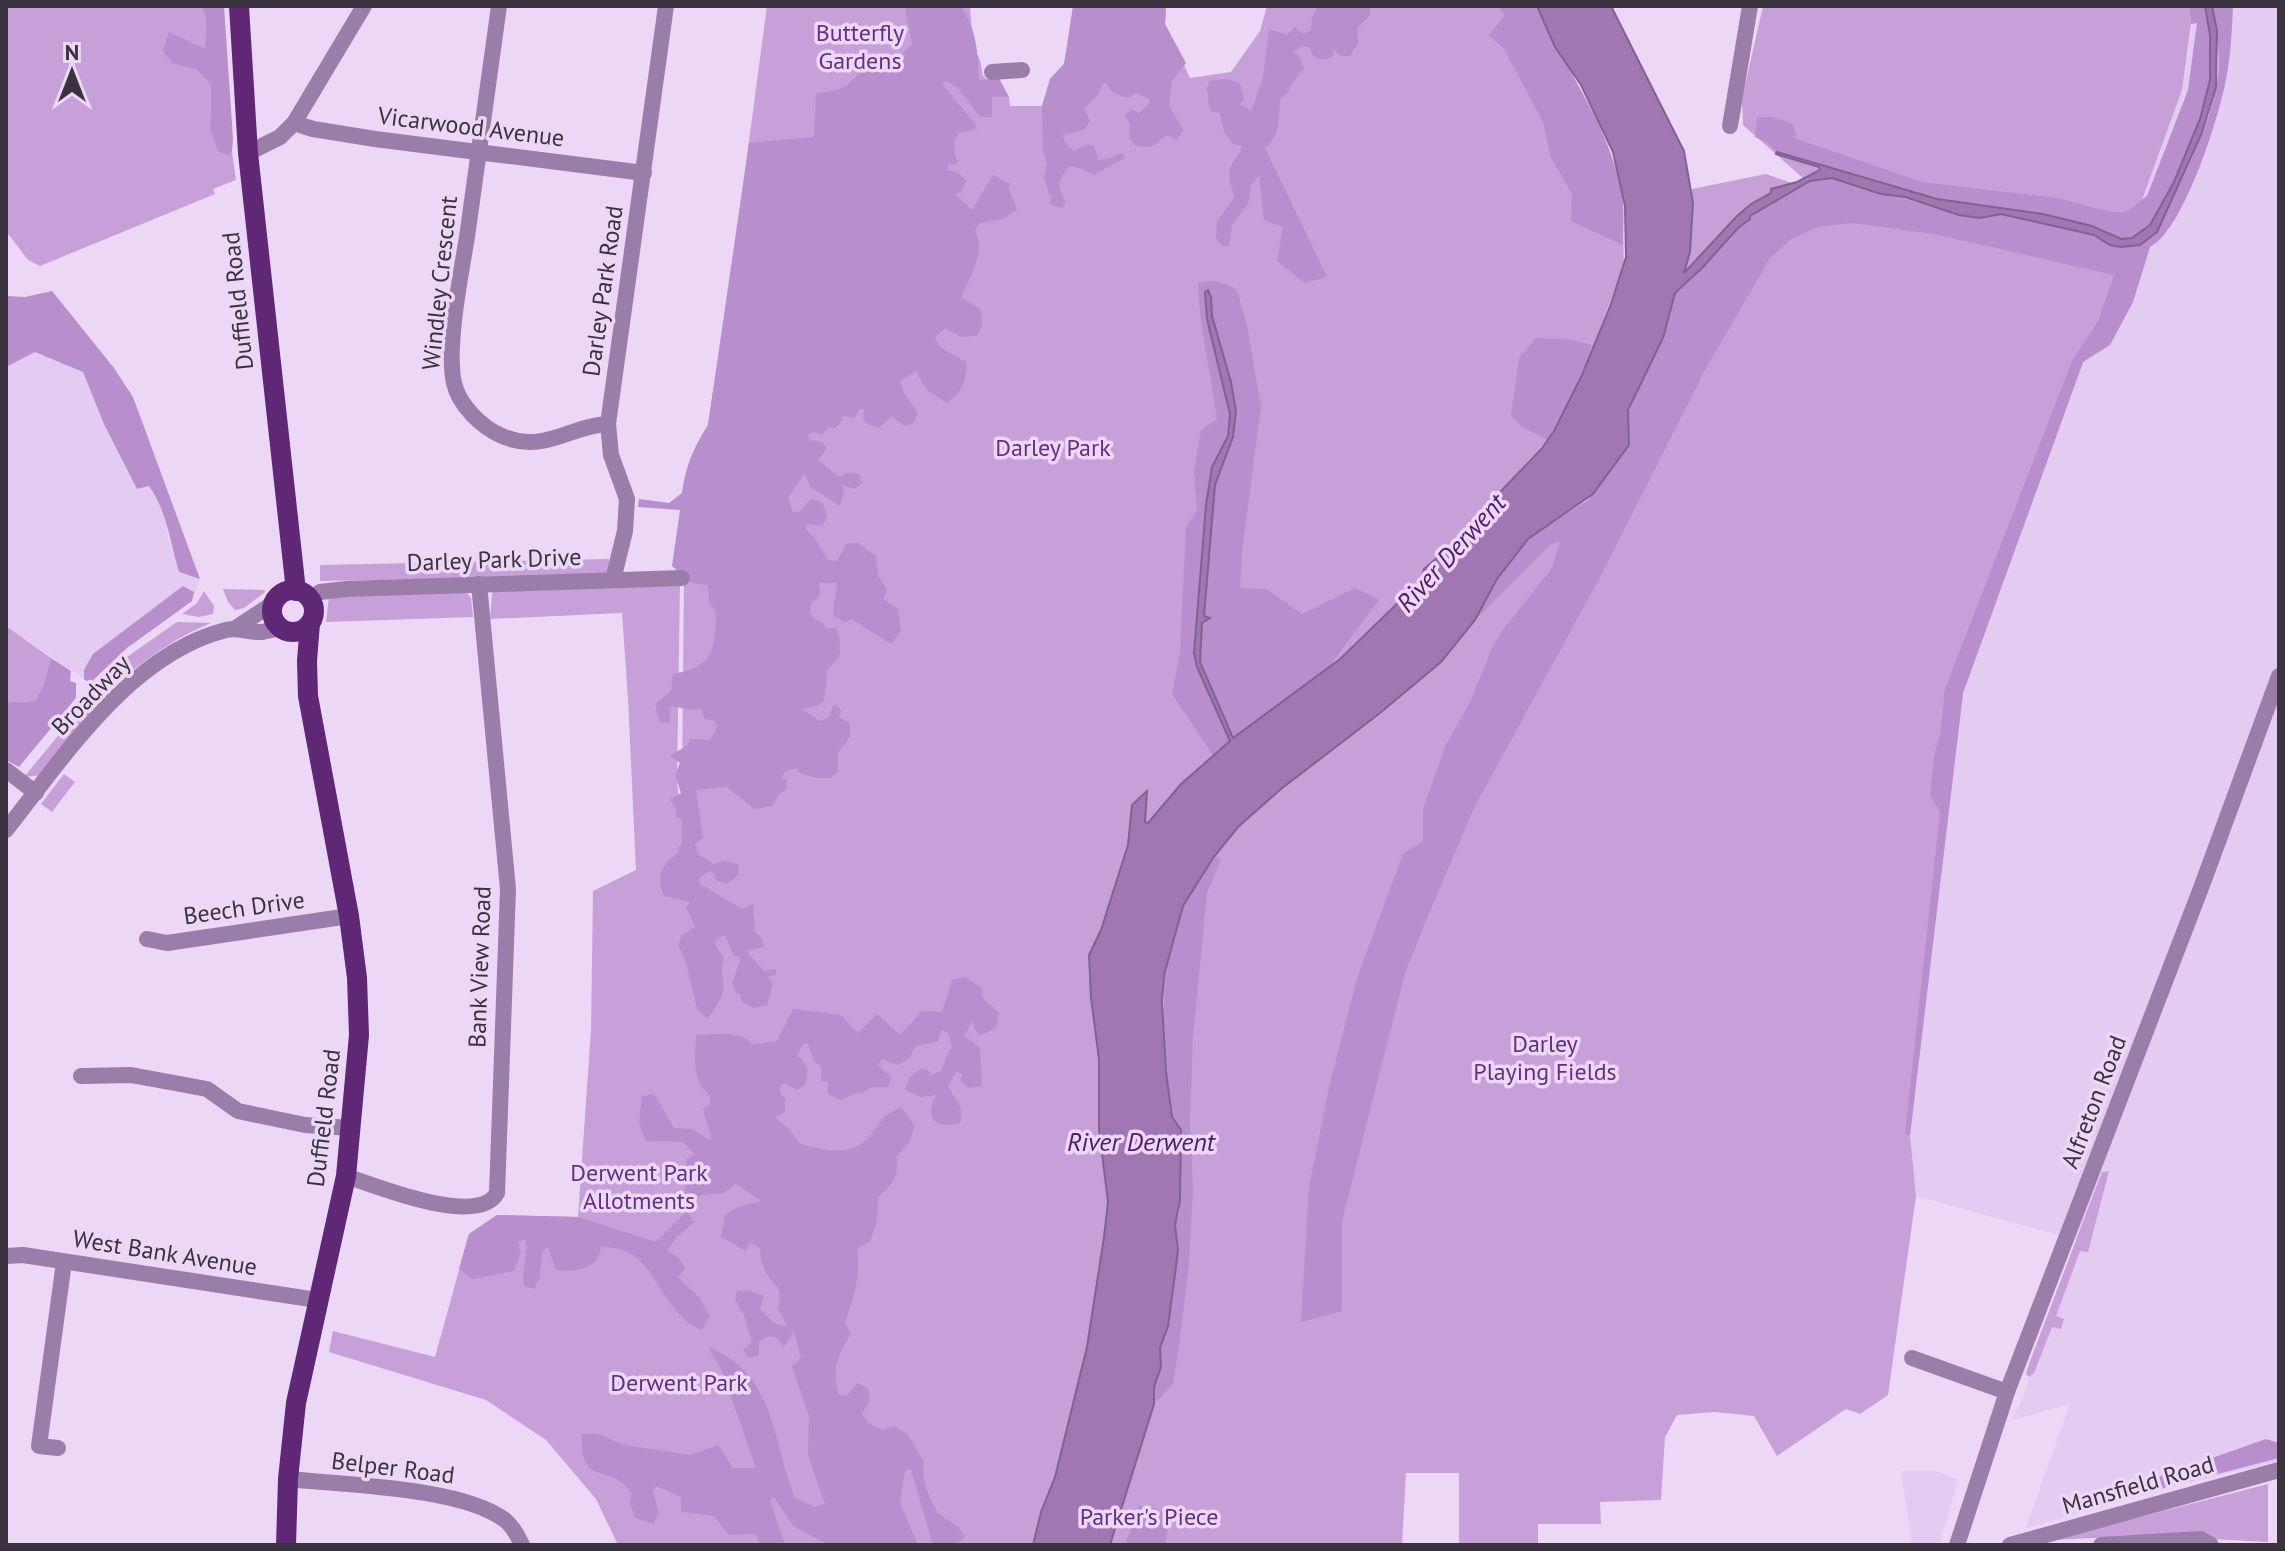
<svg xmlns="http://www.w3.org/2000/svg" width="2285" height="1551" font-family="'PT Sans',sans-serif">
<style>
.built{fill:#e4cbf1}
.green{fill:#c7a0da}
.forest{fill:#b88ecc}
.water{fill:#a076b3;stroke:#816290;stroke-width:2}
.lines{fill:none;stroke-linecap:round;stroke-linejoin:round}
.minor{stroke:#9b7da9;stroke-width:16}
.major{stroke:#5f2776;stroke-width:20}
.labels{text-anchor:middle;stroke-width:7;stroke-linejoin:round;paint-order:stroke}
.park-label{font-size:24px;fill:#65317c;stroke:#ecd7f7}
.street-label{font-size:24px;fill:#3a323f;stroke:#ecd7f7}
.water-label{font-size:26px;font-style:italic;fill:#501b65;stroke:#ecd7f7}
</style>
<rect width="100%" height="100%" fill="#ecd7f7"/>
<g class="built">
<path d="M 2195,6 L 2279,6 L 2279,1461 L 2180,1485 L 2026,1528 L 2070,1404 L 2012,1420 L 2022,1400 L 2033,1365 L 2084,1242 L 1916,1196 L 1910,1135 L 1963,693 L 2182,90 Z"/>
<path d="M 35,352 L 83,372 L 104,424 L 162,504 L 169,541 L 179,572 L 200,579 L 192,601 L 127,648 L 90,683 L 6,626 L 6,367 Z"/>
<path d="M 1901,1471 L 1936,1471 L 1958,1480 L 1939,1545 L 1912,1545 Z"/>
</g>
<g class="green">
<path d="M 6,6 L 201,6 L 206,17 L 205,50 L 173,64 L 197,70 L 211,85 L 210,129 L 229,156 L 232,152 L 236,180 L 213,189 L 215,194 L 40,266 L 28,260 L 6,231 Z"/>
<path d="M 767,6 L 970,6 L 973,45 L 980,60 L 983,76 L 1009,97 L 1010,106 L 1042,106 L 1050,79 L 1064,64 L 1074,8 L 1147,6 L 1166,11 L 1165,24 L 1190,78 L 1231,72 L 1260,31 L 1267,6 L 1537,6 L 1555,47 L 1598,122 L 1622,191 L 1624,266 L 1582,375 L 1550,437 L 1482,511 L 1465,534 L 1424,569 L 1418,589 L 1406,595 C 1379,620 1354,648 1325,671 C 1260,722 1201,757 1148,823 L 1145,822 L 1146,805 L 1131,815 L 1128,845 L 1101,930 L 1089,955 L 1091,998 L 1099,1059 L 1099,1130 L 1108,1202 L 1104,1237 L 1087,1347 L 1055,1477 L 1041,1512 L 1033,1545 L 618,1545 L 596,1499 L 546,1440 L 486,1400 L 329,1352 L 333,1331 L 435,1357 L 469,1234 L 497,1215 L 578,1217 L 591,1030 L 593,891 L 636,870 L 628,698 L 622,613 L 490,619 L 493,584 L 680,582 L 677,782 L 690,911 L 682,777 L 684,579 L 732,269 Z"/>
<path d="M 1763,6 L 2189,6 L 2191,24 L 2182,90 L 1963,693 L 1910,1135 L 1916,1196 L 1888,1395 L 1860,1414 L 1846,1409 L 1777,1456 L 1754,1416 L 1715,1412 L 1677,1415 L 1665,1437 L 1661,1500 L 1600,1502 L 1601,1524 L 1538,1524 L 1538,1545 L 1459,1545 L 1459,1473 L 1406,1473 L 1402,1545 L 1110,1545 L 1154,1404 L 1166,1072 L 1213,858 L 1236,829 L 1281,789 L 1380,713 L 1441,662 L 1475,620 L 1497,579 L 1589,499 L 1663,338 L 1690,252 L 1692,189 L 1766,174 L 1820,193 L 1743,125 L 1742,99 Z"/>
<path d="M 609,559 L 610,576 L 320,581 L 320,565 Z"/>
<path d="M 223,589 L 264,590 L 265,592 L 244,608 L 235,610 L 228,602 Z"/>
<path d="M 204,591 L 214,606 L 213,614 L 199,617 L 182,614 L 197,603 Z"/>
<path d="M 466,592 L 471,598 L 473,617 L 326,622 L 329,597 Z"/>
<path d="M 177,622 L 211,623 C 179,636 155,653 128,674 L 117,664 Z"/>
<path d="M 6,626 L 51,658 L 45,681 L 35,701 L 10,702 L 6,705 Z"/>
<path d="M 86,702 L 89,705 L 89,714 L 42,775 L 24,777 Z"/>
<path d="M 64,774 L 75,782 L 52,812 L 41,804 Z"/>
<path d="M 2109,1171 L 2088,1252 L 2080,1251 L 2056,1316 L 2064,1319 L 2061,1329 L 2052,1327 L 2034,1373 L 2029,1377 L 2026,1374 L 2029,1364 L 2102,1172 Z"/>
<path d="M 2268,1484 L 2268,1542 L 2211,1539 L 2203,1533 L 2051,1540 Z"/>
</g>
<g class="forest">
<path d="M 201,6 L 224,6 L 233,139 L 232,152 L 229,156 L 218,151 L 210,129 L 211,85 L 197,70 L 173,64 L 163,51 L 169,32 L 205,49 L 206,17 Z"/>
<path d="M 905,6 L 960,6 C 977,26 978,56 979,80 L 999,78 L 1009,97 L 992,97 L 992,117 L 980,117 L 958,88 L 946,81 L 942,84 L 973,121 L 977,129 L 959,133 L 954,141 L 955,156 L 958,162 L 954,165 L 948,163 L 948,170 L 956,172 L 967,180 L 962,191 L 955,194 L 972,210 L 993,175 L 1010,184 L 1009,190 L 1017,209 L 1003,219 L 980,223 L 975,231 C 987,252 969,278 961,297 L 981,310 L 982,326 L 977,336 L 961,337 L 945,328 L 935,337 L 940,347 L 966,362 C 967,381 963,391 947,403 L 926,389 L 916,371 L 900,381 L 904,393 L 918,414 L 912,424 L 905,426 L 891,416 L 879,428 L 868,424 L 863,419 L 864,409 L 860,409 L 854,418 L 843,416 L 842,421 L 835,428 L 828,427 L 822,435 L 814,432 L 808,434 L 809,440 L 823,442 L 827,449 L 818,460 L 839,477 L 847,473 L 859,474 L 862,483 L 855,489 L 842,485 L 844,493 L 840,506 L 812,488 L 804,474 L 788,497 L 793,512 L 799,512 L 811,499 L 823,503 L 827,517 L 822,526 L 807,524 L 806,530 L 813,536 L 828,560 L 837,561 L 847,543 L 858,543 L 876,556 L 878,575 L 887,590 L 883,599 L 898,609 L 901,631 L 891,644 L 851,619 L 845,623 L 834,616 C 832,607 837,593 837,583 L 819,583 L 820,595 L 811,604 L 810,613 L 815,620 L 822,622 L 827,629 L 836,627 C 841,644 845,657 828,668 L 824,700 L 817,706 L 802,709 L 820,721 L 828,718 L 833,706 L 837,705 L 841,711 L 839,717 L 850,723 L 850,736 L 838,753 L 838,771 L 831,778 L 815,778 L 800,773 L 797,768 L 785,771 L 782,778 L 787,780 L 786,789 L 779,794 L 773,806 L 754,809 L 727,787 L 696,790 L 703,838 L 695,844 L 698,854 L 714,864 L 723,861 L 738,864 L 739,874 L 728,884 L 717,881 L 714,874 L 710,871 L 699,878 L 700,884 L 742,909 L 753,904 L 755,932 L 761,937 L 764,947 L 748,950 L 748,953 L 764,971 L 776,969 L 776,975 L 768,976 L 773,984 L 767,1005 L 754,1008 L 742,1002 L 740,994 L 737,994 L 732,984 L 741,957 L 734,956 L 725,935 L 716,940 L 715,944 L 724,959 C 719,975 725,979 723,990 C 721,1001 713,1011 707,1019 L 697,1009 L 686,962 L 678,945 L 682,935 L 695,927 L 686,907 L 690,902 L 664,896 C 656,877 661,864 678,853 L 679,847 L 682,845 L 681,819 L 676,817 L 676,808 L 670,799 L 681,793 L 675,775 L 680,763 L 670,756 L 688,745 L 690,739 L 710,740 L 717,727 L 715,721 L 705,719 L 701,709 L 692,710 L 671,706 L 669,723 L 660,723 L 655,704 L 671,691 L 673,674 C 715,667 715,648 716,611 L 709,603 L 708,585 L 692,583 L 672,566 L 680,510 L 638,507 L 639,499 L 669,503 L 682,493 C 685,468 694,446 708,425 L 749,143 L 814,137 L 816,93 C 837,91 847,90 859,72 C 890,69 890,65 912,45 Z"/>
<path d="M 1073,6 L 1166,6 L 1165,24 L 1186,63 L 1172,81 L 1169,106 L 1183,130 L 1177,140 L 1167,135 L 1151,147 L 1136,146 L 1129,138 L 1130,124 L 1125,116 L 1131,109 L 1139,113 L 1148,105 L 1150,100 L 1136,92 L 1128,98 L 1112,92 L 1106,83 L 1102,84 L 1098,95 L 1084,108 L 1090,121 L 1084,130 L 1063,135 L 1065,143 L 1074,151 L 1088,144 L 1094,146 L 1098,160 L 1111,158 L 1122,153 L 1126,157 L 1094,175 L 1080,168 L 1069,166 C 1057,184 1057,184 1066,203 L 1062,208 L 1050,204 L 1052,195 L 1049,194 L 1044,178 L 1047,164 L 1043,150 L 1042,106 L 1050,79 L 1064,64 Z"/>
<path d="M 1318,6 L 1370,6 L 1370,16 L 1357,28 L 1359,43 L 1350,56 L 1341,56 L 1334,50 L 1333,56 C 1326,61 1320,60 1312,55 L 1310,48 L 1303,45 L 1293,52 L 1299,56 L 1304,68 L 1289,88 L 1289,92 L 1280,99 C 1279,117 1280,138 1265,148 L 1327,277 L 1305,283 L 1277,261 L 1283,227 L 1264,220 L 1259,175 L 1251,185 L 1248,204 L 1232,225 L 1229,246 L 1222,246 L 1216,238 L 1217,221 L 1234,198 C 1232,186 1226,176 1232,164 C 1236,157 1240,154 1242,146 L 1235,145 C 1224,136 1222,127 1220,113 L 1211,111 C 1207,104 1210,96 1206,89 L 1210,81 C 1222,78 1229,79 1240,83 L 1244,98 L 1240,105 L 1245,106 L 1251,112 L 1263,77 L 1269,29 L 1287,35 L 1295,27 L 1303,34 L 1311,30 L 1312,17 Z"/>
<path d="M 1498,6 L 1537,6 C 1564,68 1607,122 1621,189 C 1625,206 1623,227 1623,245 L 1571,221 L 1572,194 L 1551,158 L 1543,122 L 1504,49 L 1489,35 L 1505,15 Z"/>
<path d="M 2189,6 L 2205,6 L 2210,35 L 2210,80 L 2200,119 L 2174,182 L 2150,225 L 2139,236 L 2132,238 L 2121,239 L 2092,226 L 2043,214 L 1937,199 L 1777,152 L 1767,143 L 1755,137 L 1757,117 L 1772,117 L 1793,124 L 1796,135 L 1794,138 L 1922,182 L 2057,198 L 2111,212 L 2126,212 L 2147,196 L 2188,90 L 2197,23 L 2191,24 Z"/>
<path d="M 2212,6 L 2233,6 C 2232,29 2231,52 2227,74 C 2221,112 2184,230 2150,247 L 2133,302 L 2110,345 L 2083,362 L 1963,693 L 1910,1135 L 1905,1134 L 1940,812 L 1930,796 L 1934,756 L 1940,735 L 1945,689 L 2072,361 L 2098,321 L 2114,275 L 1934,234 L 1852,223 L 1818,227 L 1790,240 L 1770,258 L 1705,370 L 1598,581 L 1474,808 L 1425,923 L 1405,973 L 1342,1221 L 1342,1311 L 1301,1322 L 1309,1187 L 1330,1083 L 1358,975 L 1403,854 L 1423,841 L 1423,809 L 1445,747 L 1470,702 L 1492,648 L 1503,630 L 1552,568 L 1560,541 L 1551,544 L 1475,620 L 1497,579 L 1528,539 L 1589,499 L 1627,449 L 1628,411 L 1663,338 L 1675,293 L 1703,267 L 1738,228 L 1750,219 L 1750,216 L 1810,181 L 1832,178 L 1959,215 L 1985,218 L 2001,214 L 2067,227 L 2094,235 L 2110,245 L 2139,243 L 2157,232 C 2178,185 2206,137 2216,87 C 2222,62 2217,31 2212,6 Z"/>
<path d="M 1212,281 L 1227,284 L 1237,290 L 1247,325 L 1261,407 L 1242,551 L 1240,588 L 1267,589 L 1302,614 L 1355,588 L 1379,600 L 1325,672 L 1213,755 L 1172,694 L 1180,652 L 1186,528 L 1197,510 L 1194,470 L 1201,430 L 1217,419 C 1211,373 1199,328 1198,282 Z"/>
<path d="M 52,291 L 114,368 L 133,397 L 200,579 L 179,572 C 170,542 167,511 149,486 L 137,489 L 104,424 L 83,372 L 35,352 L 6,367 L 6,296 L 25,297 Z"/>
<path d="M 1536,338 L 1566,339 L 1592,345 L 1582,375 L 1548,440 L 1521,426 L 1511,415 L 1519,358 Z"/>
<path d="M 183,586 L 194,592 L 192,601 L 127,648 L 90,683 L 84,679 L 84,670 L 93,654 Z"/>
<path d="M 51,658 L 71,671 L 70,681 L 76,683 L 76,698 L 19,767 L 6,760 L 6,705 L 10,702 L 35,701 L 45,681 Z"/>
<path d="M 1213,858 L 1221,859 L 1207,893 L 1193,1037 L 1190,1120 L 1193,1189 L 1189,1263 L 1179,1346 L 1173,1384 L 1154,1404 L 1154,1387 L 1161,1367 L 1160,1348 L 1168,1326 L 1178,1250 L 1175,1225 L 1180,1213 L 1163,1038 L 1164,975 L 1183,906 Z"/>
<path d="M 965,977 L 982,988 L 982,997 L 999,1013 L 996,1028 L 979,1036 L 971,1021 L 967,1032 L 963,1035 L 980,1048 L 982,1086 L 970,1088 L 961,1082 L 962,1074 L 956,1072 L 948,1086 C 955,1101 965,1105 960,1123 C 936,1130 922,1117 937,1095 L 921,1097 L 905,1090 L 909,1078 L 921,1069 L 928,1070 L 931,1075 L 941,1071 L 949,1051 L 952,1048 L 949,1034 L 942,1029 L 937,1042 L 915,1046 L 910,1058 L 897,1065 L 882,1059 L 878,1065 L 892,1077 L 888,1087 L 871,1087 L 863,1093 L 856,1093 L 841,1100 L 828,1094 L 828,1082 L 821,1081 L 821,1066 L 814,1061 L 808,1044 L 803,1043 L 797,1056 C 809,1063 808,1072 806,1084 L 797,1090 L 784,1083 L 780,1087 L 780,1093 L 785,1098 L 785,1112 L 775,1117 L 790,1130 L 800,1144 C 825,1150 851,1158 870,1136 C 883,1120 881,1116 901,1107 L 915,1126 L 909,1143 L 896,1157 C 900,1176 892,1185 878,1197 L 877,1221 L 870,1242 L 857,1248 C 861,1275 854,1297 845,1322 L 851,1334 C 837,1356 831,1369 839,1395 L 846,1396 L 858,1383 L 868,1389 L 870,1400 L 862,1413 L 868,1423 L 883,1430 L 894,1426 L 908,1435 L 924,1462 C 920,1475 929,1499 937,1511 C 945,1522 957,1521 965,1537 L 956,1545 L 933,1545 L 911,1469 L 905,1471 L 900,1503 L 918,1545 L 828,1545 L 793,1526 L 774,1497 L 770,1500 L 785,1545 L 760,1545 L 756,1534 L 729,1535 L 714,1516 L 681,1512 L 681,1497 L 656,1486 L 653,1491 L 659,1513 L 653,1524 L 635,1518 L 630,1503 L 632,1493 C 608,1460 580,1490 582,1434 L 598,1434 L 624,1445 L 691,1455 L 718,1445 L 733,1468 L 756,1468 L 721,1369 L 708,1347 C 776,1373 772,1441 795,1498 L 815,1507 L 825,1504 L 808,1455 L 809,1416 L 792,1366 L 801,1358 L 794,1331 L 784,1347 L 777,1338 L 768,1336 L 759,1342 L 759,1355 L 749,1358 L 743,1350 L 752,1342 L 744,1315 L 735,1300 L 737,1291 L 747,1290 L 764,1296 L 760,1309 L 774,1323 L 788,1327 L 778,1309 C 782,1288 779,1290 767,1274 C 762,1267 761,1257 760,1249 L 750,1242 L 746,1251 L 721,1237 L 725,1214 L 738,1207 L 761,1201 L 736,1184 L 724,1193 L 701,1195 L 690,1209 L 684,1202 L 687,1159 L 695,1154 L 683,1142 L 646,1141 L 639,1123 L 642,1096 L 654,1094 L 674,1128 L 692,1129 L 709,1140 L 711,1137 L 703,1109 L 710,1104 L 710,1096 C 691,1080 695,1058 696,1035 C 716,1034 738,1030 753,1044 L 777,1041 L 793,1009 L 841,1015 L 858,1033 L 877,1014 L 900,1035 L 922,1011 L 942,1012 L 952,980 Z"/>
<path d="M 687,1211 L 694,1222 L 676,1238 L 667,1250 L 680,1259 L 685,1269 L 678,1277 L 699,1297 L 710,1316 L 702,1330 C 664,1315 658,1266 627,1252 C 620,1248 609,1248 601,1246 C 600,1269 576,1272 556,1270 L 548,1247 L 542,1251 L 540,1278 L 534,1289 L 524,1286 C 520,1269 530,1255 525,1239 L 518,1242 L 521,1251 L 514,1271 L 472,1279 L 459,1269 L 469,1234 L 497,1215 L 578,1217 L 656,1242 Z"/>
<path d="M 2266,1439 L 2279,1443 L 2279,1458 L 2079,1510 L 2084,1503 Z"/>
<path d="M 1139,1505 L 1158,1509 L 1168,1518 L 1166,1545 L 1125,1545 Z"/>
</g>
<path class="water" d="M 1537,6 L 1611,6 L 1684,151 L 1693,203 L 1690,252 L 1684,273 L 1737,216 L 1751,204 L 1771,193 L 1771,189 L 1797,182 L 1820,170 L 1819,167 L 1776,154 L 1777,152 L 1937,199 L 2043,214 L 2092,226 L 2121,239 L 2132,238 L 2150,225 L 2174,182 L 2200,119 L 2210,80 L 2210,35 L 2205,6 L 2212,6 L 2217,31 L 2216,87 L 2201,135 L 2157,232 L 2140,245 L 2121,247 L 2110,245 L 2094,235 L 2001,214 L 1980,218 L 1959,215 L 1905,197 L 1881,194 L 1832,178 L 1810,181 L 1750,216 L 1750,219 L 1738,228 L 1703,267 L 1675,293 L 1663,338 L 1628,410 L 1629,445 L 1593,494 L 1528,539 L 1497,579 L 1475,620 L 1441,662 L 1380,713 L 1281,789 L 1238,827 L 1213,858 L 1183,906 L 1164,975 L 1162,1002 L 1166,1072 L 1172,1117 L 1181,1130 L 1180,1201 L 1175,1225 L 1178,1250 L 1174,1282 L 1168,1326 L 1160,1348 L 1161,1367 L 1154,1387 L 1154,1404 L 1110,1545 L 1033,1545 L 1041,1512 L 1055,1477 L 1087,1347 L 1104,1237 L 1108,1202 L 1099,1130 L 1099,1059 L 1091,998 L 1089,955 L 1101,930 L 1128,845 L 1132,805 L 1147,791 L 1145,822 L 1148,823 L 1181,784 L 1230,741 L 1197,667 L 1194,653 L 1206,505 L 1212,467 L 1228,436 L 1230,414 L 1207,319 L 1205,292 L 1208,290 L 1211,297 L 1212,316 L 1231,382 L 1236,411 L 1233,437 L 1215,485 L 1204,616 L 1210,618 L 1202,623 L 1200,662 L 1233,738 L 1340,659 L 1406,595 L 1418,590 L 1424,569 L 1465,534 L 1482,511 L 1542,448 L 1554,431 L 1582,375 L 1611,304 L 1626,257 L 1625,206 L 1613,152 L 1581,85 L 1555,47 Z"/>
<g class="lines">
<g class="minor">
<path d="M 499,6 C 489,83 478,160 467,237 C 461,274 446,347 454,383 C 459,405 481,427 502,436 C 545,454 568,426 608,424"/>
<path d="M 992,72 L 1022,70"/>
<path d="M 294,123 L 313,129 L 375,139 L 644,173"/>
<path d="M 1730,126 L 1750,6"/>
<path d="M 248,153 L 280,137 L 294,123 L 364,6"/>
<path d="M 613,580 L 625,531 L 627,499 L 611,455 L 608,424 L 666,6"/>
<path d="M 310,599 L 320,592 L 346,589 L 682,578"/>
<path d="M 236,628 L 275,602"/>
<path d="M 6,770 L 36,793"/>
<path d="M 6,830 C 64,757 130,654 226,630 C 239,627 249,633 262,632 C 268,631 274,629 280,628"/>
<path d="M 147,939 L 167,943 L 349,916"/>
<path d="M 81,1076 L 131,1075 L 207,1089 L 238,1111 L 305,1125 L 352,1128"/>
<path d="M 346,1176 C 374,1185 478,1228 497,1193 L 508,889 L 479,584"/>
<path d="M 6,1256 L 23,1255 L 317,1300"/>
<path d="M 1912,1358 L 2007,1392"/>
<path d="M 58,1448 L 39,1446 L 64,1262"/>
<path d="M 288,1479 C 345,1485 461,1487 505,1520 C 512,1526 518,1536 522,1545"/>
<path d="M 1957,1545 L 2007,1392 L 2201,888 L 2279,676"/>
<path d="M 2010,1545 L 2279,1470"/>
<path d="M 2101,1545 L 2201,1539 L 2211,1545"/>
</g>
<g class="major">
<path d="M 239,6 L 248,153 L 296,591"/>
<circle cx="293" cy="611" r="21"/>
<path d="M 286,1545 L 288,1479 L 296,1403 L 346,1176 L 359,1035 L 357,978 L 349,916 L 308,696 L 307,661 L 310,623"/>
</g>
</g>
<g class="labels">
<g class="park-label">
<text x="860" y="41">Butterfly<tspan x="860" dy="28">Gardens</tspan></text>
<text x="1053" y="456">Darley Park</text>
<text x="1545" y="1052">Darley<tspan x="1545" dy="28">Playing Fields</tspan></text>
<text x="639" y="1181">Derwent Park<tspan x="639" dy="28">Allotments</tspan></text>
<text x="679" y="1391">Derwent Park</text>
<text x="1149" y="1525">Parker's Piece</text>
</g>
<g class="street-label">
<text transform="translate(471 127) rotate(7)" y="8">Vicarwood Avenue</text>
<text transform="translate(440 283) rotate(-84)" y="8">Windley Crescent</text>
<text transform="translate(603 291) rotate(-82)" y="8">Darley Park Road</text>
<text transform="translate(238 301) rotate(-96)" y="8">Duffield Road</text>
<text transform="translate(494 560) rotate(-2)" y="8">Darley Park Drive</text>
<text transform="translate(91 695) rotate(-46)" y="8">Broadway</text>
<text transform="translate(244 908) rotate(-8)" y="8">Beech Drive</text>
<text transform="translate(480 967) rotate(-88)" y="8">Bank View Road</text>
<text transform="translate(2094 1102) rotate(-69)" y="8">Alfreton Road</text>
<text transform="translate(324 1118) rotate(-83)" y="8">Duffield Road</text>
<text transform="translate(165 1253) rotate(9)" y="8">West Bank Avenue</text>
<text transform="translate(393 1468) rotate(7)" y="8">Belper Road</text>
<text transform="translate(2138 1485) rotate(-16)" y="8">Mansfield Road</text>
</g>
<g class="water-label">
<text transform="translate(1451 553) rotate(-48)" y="9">River Derwent</text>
<text x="1141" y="1151">River Derwent</text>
</g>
</g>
<rect width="2285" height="1551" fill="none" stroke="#3a323f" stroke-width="16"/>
<g transform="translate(72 72)" stroke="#ecd7f7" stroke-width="6" paint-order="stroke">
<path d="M0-6L14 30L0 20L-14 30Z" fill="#3a323f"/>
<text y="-12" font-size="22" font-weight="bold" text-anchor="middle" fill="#3a323f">N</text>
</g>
</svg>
